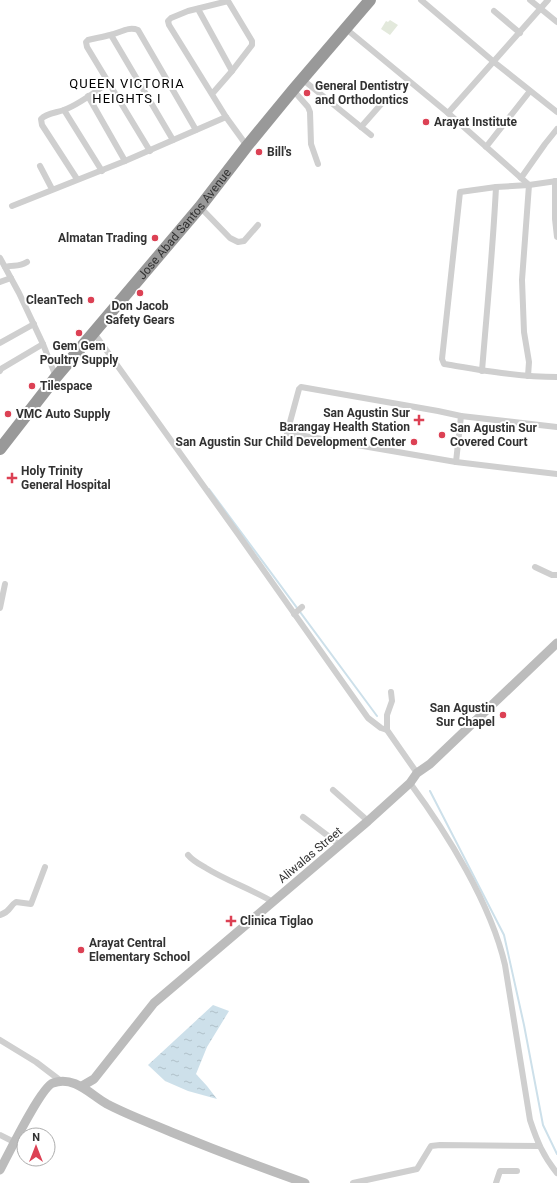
<svg xmlns="http://www.w3.org/2000/svg" width="557" height="1183" font-family="Roboto,sans-serif">
<style>
.green{fill:#e3e9dc}
.water{fill:url(#water-ripples)}
.lines{fill:none;stroke-linecap:round;stroke-linejoin:round}
.stream{stroke:#cde0ea;stroke-width:2}
.street{stroke:#cfcfcf;stroke-width:6}
.secondary{stroke:#bcbcbc;stroke-width:9}
.highway{stroke:#999;stroke-width:12}
.poi-dot{fill:#dc4154;stroke:#fff;stroke-width:1.5}
.labels{text-anchor:middle;stroke-width:4;stroke-linejoin:round;paint-order:stroke}
.poi-label{font-size:12px;font-weight:bold;fill:#323232;stroke:#fff;text-anchor:start}
.street-label{font-size:12px;fill:#323232;stroke:#fff}
.neighbourhood-label{font-size:13px;letter-spacing:1px;fill:#000;stroke:#fff}
</style>
<defs>
<pattern id="water-ripples" width="26" height="14" patternUnits="userSpaceOnUse"><rect width="26" height="14" fill="#cde0ea"/><path d="M2 4q2-2 4 0t4 0M15 11q2-2 4 0t4 0" fill="none" stroke="#b0c1c9"/></pattern>
</defs>
<rect width="100%" height="100%" fill="#fff"/>
<path class="green" d="M 390,20 L 398,25 L 390,35 L 381,29 L 386,21 L 388,22 Z"/>
<path class="water" d="M 213,1005 L 229,1011 L 207,1047 L 196,1074 L 207,1086 L 217,1099 L 188,1091 L 165,1081 L 148,1065 Z"/>
<g class="lines">
<g class="stream">
<path d="M 209,489 L 377,716"/>
<path d="M 430,791 L 504,935 L 524,1025 L 543,1125 L 557,1154"/>
</g>
<g class="street">
<path d="M 421,0 L 494,62 L 557,112"/>
<path d="M 530,0 L 557,22"/>
<path d="M 198,9 L 232,71"/>
<path d="M 494,11 L 520,33"/>
<path d="M 345,28 L 448,113 L 529,185 L 522,280 L 524,332 L 529,362 L 528,376"/>
<path d="M 111,35 L 173,140"/>
<path d="M 302,79 L 371,135"/>
<path d="M 293,90 L 308,107 L 310,112 L 311,144 L 318,164"/>
<path d="M 212,94 L 232,71 L 252,45 L 252,41 L 228,1 L 188,11 L 171,18 L 168,21 L 169,25 L 226,117 L 247,146"/>
<path d="M 88,96 L 125,161"/>
<path d="M 64,110 L 102,171"/>
<path d="M 448,113 L 548,0"/>
<path d="M 361,127 L 383,102"/>
<path d="M 486,147 L 530,91"/>
<path d="M 150,151 L 87,47 L 86,42 L 88,40 C 96,38 103,37 110,35 C 120,33 128,26 138,30 L 196,130"/>
<path d="M 40,166 L 52,189"/>
<path d="M 521,178 L 545,144 L 557,129"/>
<path d="M 77,179 L 42,125 L 41,119 C 47,113 56,113 64,110 C 80,104 95,92 109,82"/>
<path d="M 555,181 L 555,219 L 557,237"/>
<path d="M 557,181 L 529,185 L 496,187 L 460,192 L 442,359 L 444,364 C 481,370 519,377 557,377"/>
<path d="M 12,206 L 125,161 L 226,117"/>
<path d="M 200,207 L 230,238 L 238,242 L 244,241 L 258,225"/>
<path d="M 0,258 L 19,293 L 43,344 L 56,377"/>
<path d="M 5,267 C 13,264 18,268 27,262"/>
<path d="M 0,282 L 11,278"/>
<path d="M 94,333 L 238,534 L 368,718 L 381,728 L 387,730 L 417,773"/>
<path d="M 0,343 L 34,324"/>
<path d="M 0,371 L 1,369 L 43,344"/>
<path d="M 482,371 C 487,309 493,248 496,187"/>
<path d="M 557,427 L 461,416 L 438,411 L 301,387 L 299,389 L 287,433 L 456,462 L 557,474"/>
<path d="M 456,462 L 461,416"/>
<path d="M 535,567 L 552,575 L 557,575"/>
<path d="M 0,608 L 5,584"/>
<path d="M 294,614 L 302,607"/>
<path d="M 387,730 L 387,715 L 392,701 L 391,692"/>
<path d="M 410,783 C 447,833 491,904 505,965 L 530,1120 C 537,1141 543,1156 557,1173"/>
<path d="M 333,790 L 368,821"/>
<path d="M 303,817 L 340,845"/>
<path d="M 188,855 C 193,861 199,864 206,868 C 227,881 251,889 273,902"/>
<path d="M 0,915 C 11,912 9,906 16,902 L 31,904 L 45,867"/>
<path d="M 0,1040 L 36,1062 L 61,1081"/>
<path d="M 0,1135 L 14,1142"/>
<path d="M 353,1183 L 417,1169 L 431,1146 L 440,1145 L 539,1146"/>
<path d="M 496,1183 L 500,1171 L 517,1171"/>
</g>
<g class="secondary">
<path d="M 82,1086 L 94,1079 L 154,1003 L 368,821 L 410,783 L 417,773 L 430,764 L 557,643"/>
<path d="M 0,1170 C 8,1155 41,1087 53,1083 C 74,1075 91,1095 107,1104 C 128,1115 150,1123 171,1132 C 215,1150 260,1167 305,1183"/>
</g>
<path class="highway" id="s1" d="M 0,449 L 56,377 L 200,207 L 247,146 L 293,90 L 370,0"/>
</g>
<g class="poi-dot">
<circle cx="307" cy="93" r="4"/>
<circle cx="426" cy="122" r="4"/>
<circle cx="259" cy="152" r="4"/>
<circle cx="155" cy="238" r="4"/>
<circle cx="140" cy="293" r="4"/>
<circle cx="91" cy="300" r="4"/>
<circle cx="79" cy="333" r="4"/>
<circle cx="32" cy="386" r="4"/>
<circle cx="8" cy="414" r="4"/>
<path d="M417 414h4v4h4v4h-4v4h-4v-4h-4v-4h4z"/>
<circle cx="442" cy="435" r="4"/>
<circle cx="414" cy="442" r="4"/>
<path d="M10 472h4v4h4v4h-4v4h-4v-4h-4v-4h4z"/>
<circle cx="503" cy="715" r="4"/>
<path d="M229 915h4v4h4v4h-4v4h-4v-4h-4v-4h4z"/>
<circle cx="81" cy="950" r="4"/>
</g>
<g class="labels">
<g class="poi-label">
<text x="315" y="90">General Dentistry<tspan x="315" dy="14">and Orthodontics</tspan></text>
<text x="434" y="126">Arayat Institute</text>
<text x="267" y="156">Bill's</text>
<text x="147" y="242" text-anchor="end">Almatan Trading</text>
<text x="83" y="304" text-anchor="end">CleanTech</text>
<text x="140" y="310" text-anchor="middle">Don Jacob<tspan x="140" dy="14">Safety Gears</tspan></text>
<text x="79" y="350" text-anchor="middle">Gem Gem<tspan x="79" dy="14">Poultry Supply</tspan></text>
<text x="40" y="390">Tilespace</text>
<text x="410" y="417" text-anchor="end">San Agustin Sur<tspan x="410" dy="14">Barangay Health Station</tspan></text>
<text x="16" y="418">VMC Auto Supply</text>
<text x="450" y="432">San Agustin Sur<tspan x="450" dy="14">Covered Court</tspan></text>
<text x="406" y="446" text-anchor="end">San Agustin Sur Child Development Center</text>
<text x="21" y="475">Holy Trinity<tspan x="21" dy="14">General Hospital</tspan></text>
<text x="495" y="712" text-anchor="end">San Agustin<tspan x="495" dy="14">Sur Chapel</tspan></text>
<text x="240" y="925">Clinica Tiglao</text>
<text x="89" y="947">Arayat Central<tspan x="89" dy="14">Elementary School</tspan></text>
</g>
<g class="street-label">
<text dy="4" stroke="none"><textPath href="#s1" startOffset="291">Jose Abad Santos Avenue</textPath></text>
<text transform="translate(310 855) rotate(-40)" y="4">Aliwalas Street</text>
</g>
<g class="neighbourhood-label">
<text x="127" y="88">QUEEN VICTORIA<tspan x="127" dy="15">HEIGHTS I</tspan></text>
</g>
</g>
<g transform="translate(36 1147)"><circle r="19" fill="#ffffff" stroke="#adadad"/>
<path d="M0-3L7 15L0 10L-7 15Z" fill="#dc4154"/>
<text y="-6" font-size="11" font-weight="bold" text-anchor="middle" fill="#323232">N</text>
</g>
</svg>
